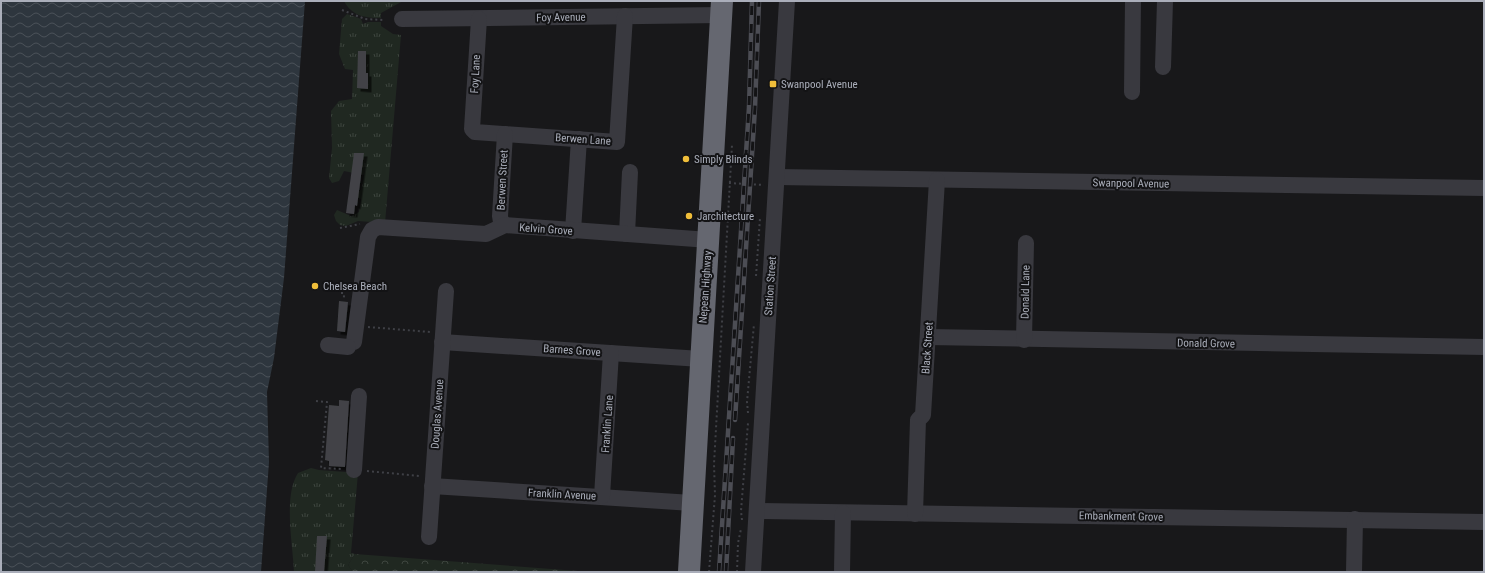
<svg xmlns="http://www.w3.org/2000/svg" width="1485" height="573" font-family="'Roboto Condensed',sans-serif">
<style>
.grass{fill:url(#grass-tufts)}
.park{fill:url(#park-crowns)}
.water{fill:url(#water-waves)}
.building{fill:#424347;filter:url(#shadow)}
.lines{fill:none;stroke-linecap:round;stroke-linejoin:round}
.path{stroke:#3f4046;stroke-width:2;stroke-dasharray:2 3;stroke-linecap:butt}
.minor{stroke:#39393f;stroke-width:16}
.highway{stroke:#656770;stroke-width:22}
.rail-casing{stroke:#4c4d54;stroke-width:4.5}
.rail{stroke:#131315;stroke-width:3;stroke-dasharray:9;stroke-linecap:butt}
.poi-dot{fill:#f0be3a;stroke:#131315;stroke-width:1.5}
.labels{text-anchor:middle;stroke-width:4;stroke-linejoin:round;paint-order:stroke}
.street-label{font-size:11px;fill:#aaaeba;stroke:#131315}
.poi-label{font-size:11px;fill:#aaaeba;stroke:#131315;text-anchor:start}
</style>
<defs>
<pattern id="grass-tufts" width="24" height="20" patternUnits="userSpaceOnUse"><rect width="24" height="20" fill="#202821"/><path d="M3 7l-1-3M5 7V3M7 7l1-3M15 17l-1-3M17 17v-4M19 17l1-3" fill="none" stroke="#3e453f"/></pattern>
<pattern id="park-crowns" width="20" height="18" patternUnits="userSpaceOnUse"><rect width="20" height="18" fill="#202821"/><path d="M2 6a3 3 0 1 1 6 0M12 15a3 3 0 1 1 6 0" fill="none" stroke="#3e453f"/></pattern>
<pattern id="water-waves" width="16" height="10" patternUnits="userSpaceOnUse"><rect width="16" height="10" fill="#2e363e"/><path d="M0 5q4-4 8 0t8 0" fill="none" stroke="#4a5158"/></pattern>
<filter id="shadow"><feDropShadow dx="3.5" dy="3.5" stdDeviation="0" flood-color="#0009"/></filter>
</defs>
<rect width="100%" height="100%" fill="#18181a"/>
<g class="grass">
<path d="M 344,1 L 403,1 L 381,13 L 381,18 C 365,18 352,16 344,1 Z"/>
<path d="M 347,14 L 361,19 L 363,24 L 368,22 L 381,22 L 381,26 L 393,34 L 401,35 L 385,223 L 358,221 L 346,226 L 340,225 L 336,221 L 334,215 L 337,210 L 351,216 L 359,212 L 361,199 L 358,198 L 358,191 L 361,190 L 364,175 L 344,171 L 339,181 L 332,183 L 329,178 L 332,148 L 331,111 L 339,101 L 352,99 L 353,70 L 345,69 L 339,54 L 342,19 Z"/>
<path d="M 311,468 L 319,470 L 358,473 L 351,553 L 355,554 L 348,565 L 353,572 L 294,572 C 293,545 283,496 298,473 Z"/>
</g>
<path class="park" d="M 355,554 L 591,572 L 353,572 L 348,565 Z"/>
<path class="water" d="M 1,1 L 305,1 L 284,278 L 274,358 L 267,392 L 269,462 L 261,572 L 1,572 Z"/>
<g class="building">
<path d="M 358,51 L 366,51 L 366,73 L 368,73 L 368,89 L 357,88 Z"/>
<path d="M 354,153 L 364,153 L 357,206 L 355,205 L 354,214 L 346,213 Z"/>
<path d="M 339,301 L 348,302 L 345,332 L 337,331 Z"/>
<path d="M 339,400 L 349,401 L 345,467 L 329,466 L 329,461 L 325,460 L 329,405 L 339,406 Z"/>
<path d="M 317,536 L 327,536 L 324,572 L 315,572 Z"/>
</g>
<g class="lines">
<g class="path">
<path d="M 342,10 L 365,19 L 383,20"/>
<path d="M 729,183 L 764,185"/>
<path d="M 340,228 L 360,224"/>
<path d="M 756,276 L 760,218"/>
<path d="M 342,292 L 342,296 L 347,297"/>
<path d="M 368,327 L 430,332"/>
<path d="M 316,401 L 327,402 L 321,468 L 342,469"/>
<path d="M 748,413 L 747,402 L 754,324"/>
<path d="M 367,471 L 420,476"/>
<path d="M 742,520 L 741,511 L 748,423"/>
<path d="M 709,572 L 715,495 L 714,464 L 732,145"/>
<path d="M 737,572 L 738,543 L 741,529"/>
</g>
<g class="minor">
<path d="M 402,19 L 721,15"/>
<path d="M 479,19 L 472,129 L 475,132 L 617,142 L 625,16"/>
<path d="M 1163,67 L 1165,1"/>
<path d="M 1132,92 L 1133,1"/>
<path d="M 505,134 L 500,216 L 501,222 L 505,225"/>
<path d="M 777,177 L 1484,188"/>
<path d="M 573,231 L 579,139"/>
<path d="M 627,234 L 630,172"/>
<path d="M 928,337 L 1484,347"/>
<path d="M 1024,340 L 1026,243"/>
<path d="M 354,342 L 368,237 L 372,230 L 378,227 L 486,234 L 505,225 L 709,240"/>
<path d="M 442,342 L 701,359"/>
<path d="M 328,345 L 348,347"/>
<path d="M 354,470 L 359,396"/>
<path d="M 432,486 L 692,503"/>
<path d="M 602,496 L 611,353"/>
<path d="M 757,511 L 1484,522"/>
<path d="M 915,514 L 918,420 L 923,415 L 937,180"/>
<path d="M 429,537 L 446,291"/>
<path d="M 753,572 L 787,1"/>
<path d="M 842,572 L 843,513"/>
<path d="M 1354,572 L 1355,519"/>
</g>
<path class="highway" d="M 689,572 L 722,1"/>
<defs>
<g id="rail">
<path d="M 735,420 L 755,108 L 759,1"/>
<path d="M 719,572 L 749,107 L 752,1"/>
<path d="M 726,572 L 733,438"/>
</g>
</defs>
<use href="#rail" class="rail-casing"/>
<use href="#rail" class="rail"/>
</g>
<g class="poi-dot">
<rect x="769" y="80" width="8" height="8" rx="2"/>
<circle cx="686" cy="159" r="4"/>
<circle cx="689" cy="216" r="4"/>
<circle cx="315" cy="286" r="4"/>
</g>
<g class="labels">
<g class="street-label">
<text transform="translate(561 17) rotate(-1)" y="4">Foy Avenue</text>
<text transform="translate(475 74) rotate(-87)" y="4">Foy Lane</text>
<text transform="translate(583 139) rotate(4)" y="4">Berwen Lane</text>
<text transform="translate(502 180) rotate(-87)" y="4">Berwen Street</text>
<text transform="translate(1131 183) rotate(1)" y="4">Swanpool Avenue</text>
<text transform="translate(546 229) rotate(4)" y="4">Kelvin Grove</text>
<text transform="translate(770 286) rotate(-86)" y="4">Station Street</text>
<text transform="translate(705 287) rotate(-86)" y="4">Nepean Highway</text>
<text transform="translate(1025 292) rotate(-89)" y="4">Donald Lane</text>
<text transform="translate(1206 343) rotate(1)" y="4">Donald Grove</text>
<text transform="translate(927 348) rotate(-86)" y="4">Black Street</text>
<text transform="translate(572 350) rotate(4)" y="4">Barnes Grove</text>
<text transform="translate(437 414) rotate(-86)" y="4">Douglas Avenue</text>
<text transform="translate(607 424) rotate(-86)" y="4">Franklin Lane</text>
<text transform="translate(562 494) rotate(3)" y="4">Franklin Avenue</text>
<text transform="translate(1121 516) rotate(1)" y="4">Embankment Grove</text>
</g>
<g class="poi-label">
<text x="781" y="88">Swanpool Avenue</text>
<text x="694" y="163">Simply Blinds</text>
<text x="697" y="220">Jarchitecture</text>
<text x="323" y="290">Chelsea Beach</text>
</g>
</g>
<rect width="1485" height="573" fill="none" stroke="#aaaeba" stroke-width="4"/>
</svg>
